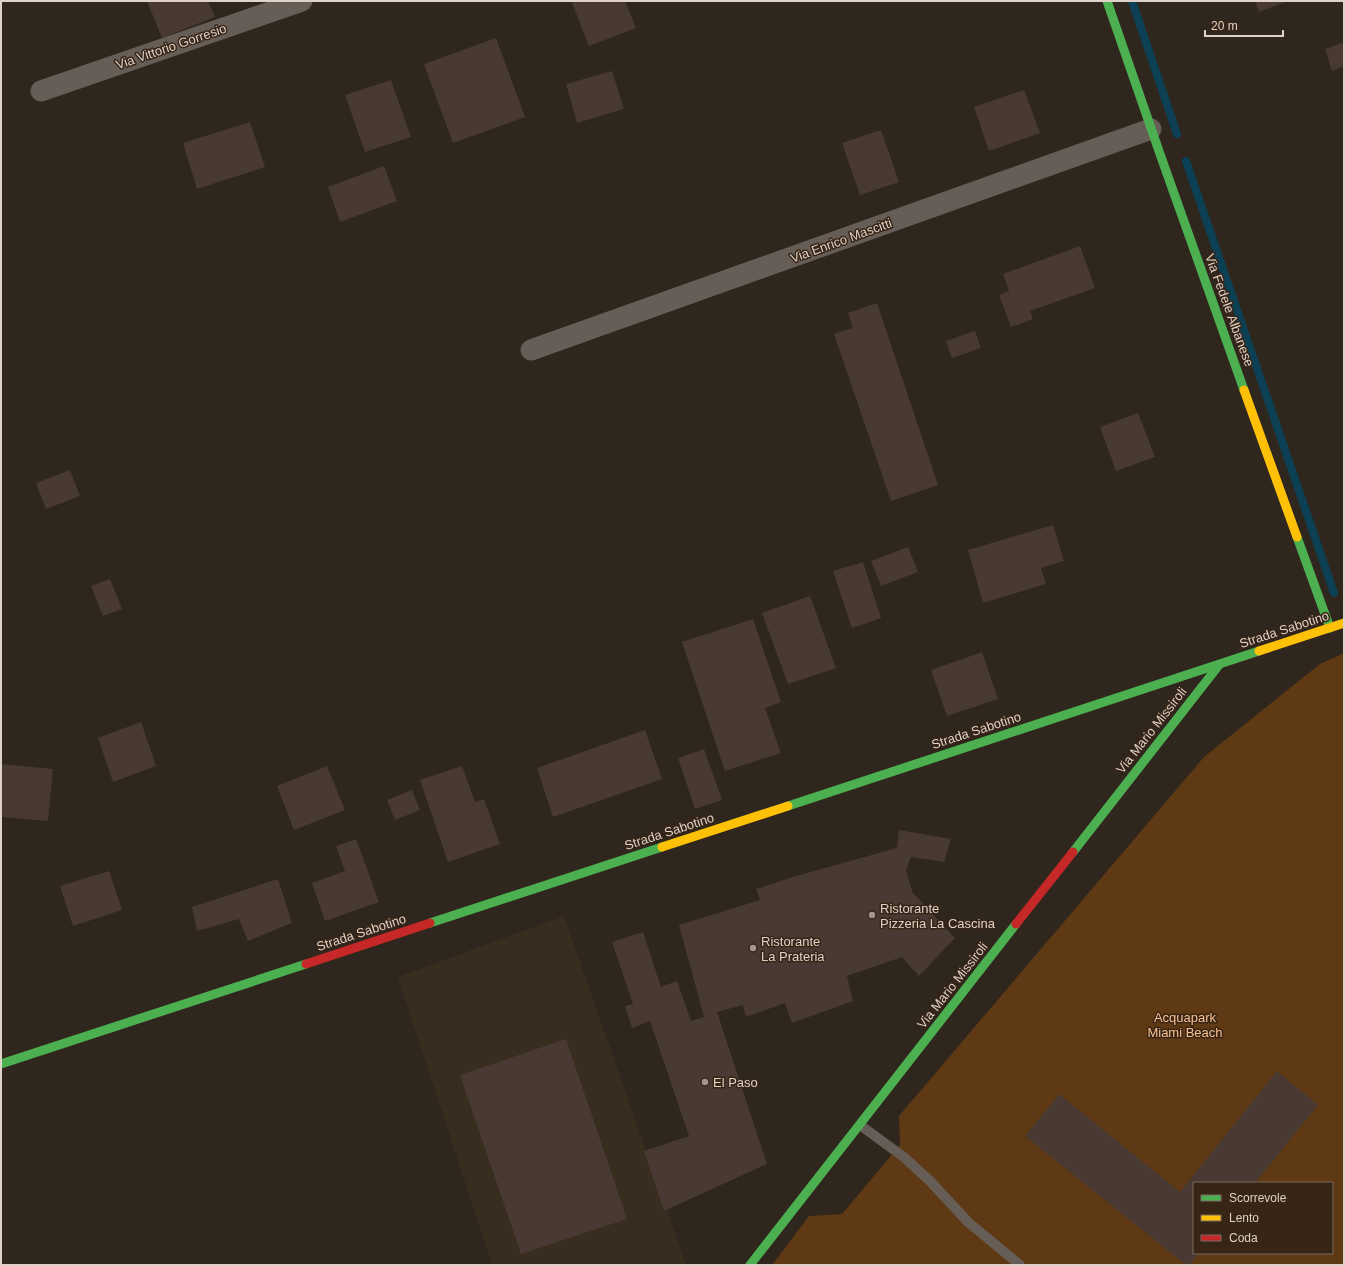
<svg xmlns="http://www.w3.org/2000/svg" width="1345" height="1266" font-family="Arial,sans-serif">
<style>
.industrial{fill:#392d20}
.green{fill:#5f3914;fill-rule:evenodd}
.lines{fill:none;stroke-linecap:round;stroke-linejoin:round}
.stream{stroke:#0c4155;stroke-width:8}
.building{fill:#483a32}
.lane{stroke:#655d56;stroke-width:10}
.street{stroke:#655d56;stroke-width:21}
.fast{stroke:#4caf50;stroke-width:9}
.slow{stroke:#ffc107;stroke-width:9}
.jam{stroke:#c62828;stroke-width:9}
.poi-dot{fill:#a1968d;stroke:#372516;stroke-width:1.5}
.labels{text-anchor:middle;stroke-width:3;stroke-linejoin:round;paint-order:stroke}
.street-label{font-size:13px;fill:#ded2c9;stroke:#372516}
.poi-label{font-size:13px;fill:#ded2c9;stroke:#372516;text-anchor:start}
.park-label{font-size:13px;fill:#fbc091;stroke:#372516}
</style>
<rect width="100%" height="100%" fill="#2f261e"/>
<path class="industrial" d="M 564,916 L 686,1265 L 492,1265 L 398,977 Z"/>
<path class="green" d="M 1344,653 L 1344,1265 L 772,1265 L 809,1216 L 842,1214 L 900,1145 L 899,1116 L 1204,757 L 1320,664 ZM 1194,1183 L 1332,1183 L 1332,1253 L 1194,1253 Z"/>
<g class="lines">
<g class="stream">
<path d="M 1132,1 L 1177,134"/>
<path d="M 1186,161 L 1334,593"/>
</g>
</g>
<g class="building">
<path d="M 147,1 L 208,1 L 215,17 L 162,38 Z"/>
<path d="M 576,1 L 625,1 L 636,28 L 589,46 L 572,3 Z"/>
<path d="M 1255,1 L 1288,1 L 1259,12 Z"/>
<path d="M 496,38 L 525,117 L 453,143 L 424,64 Z"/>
<path d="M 1344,42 L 1344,66 L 1332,71 L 1325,49 Z"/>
<path d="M 612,71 L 624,109 L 577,123 L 566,84 Z"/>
<path d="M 391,80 L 411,137 L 365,152 L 345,95 Z"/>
<path d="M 1024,90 L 1040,133 L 989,151 L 974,107 Z"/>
<path d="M 250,122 L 265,167 L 197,189 L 183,143 Z"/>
<path d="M 881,130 L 899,182 L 860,195 L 842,143 Z"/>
<path d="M 384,166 L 397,201 L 340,222 L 328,187 Z"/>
<path d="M 1080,246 L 1095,288 L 1030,311 L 1033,319 L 1011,327 L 999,295 L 1009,291 L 1003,274 Z"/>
<path d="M 877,303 L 938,485 L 891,501 L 834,334 L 853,328 L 848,313 Z"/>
<path d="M 975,331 L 981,348 L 952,358 L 946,341 Z"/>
<path d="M 1138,413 L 1155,457 L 1116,471 L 1100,427 Z"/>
<path d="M 70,470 L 80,496 L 46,509 L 36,483 Z"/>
<path d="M 1053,525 L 1064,561 L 1041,568 L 1046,584 L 983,603 L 968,550 Z"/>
<path d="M 908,547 L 918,572 L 881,586 L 871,561 Z"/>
<path d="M 863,562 L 881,618 L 852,628 L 833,571 Z"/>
<path d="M 110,579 L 122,609 L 103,616 L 91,586 Z"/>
<path d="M 810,596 L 836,668 L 788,684 L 762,613 Z"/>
<path d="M 753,619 L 781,702 L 765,708 L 781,753 L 725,771 L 682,642 Z"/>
<path d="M 982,652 L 998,699 L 947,716 L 931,670 Z"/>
<path d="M 141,722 L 156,766 L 113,782 L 98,738 Z"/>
<path d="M 645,730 L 662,779 L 553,817 L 537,768 Z"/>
<path d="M 704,749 L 722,800 L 695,809 L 678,758 Z"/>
<path d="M 1,764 L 53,769 L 48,821 L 1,817 Z"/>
<path d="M 327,766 L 345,810 L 294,830 L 277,786 Z"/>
<path d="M 462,766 L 475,802 L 484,799 L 500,844 L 448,862 L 420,780 Z"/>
<path d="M 412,790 L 420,810 L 395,820 L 387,800 Z"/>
<path d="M 899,830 L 951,839 L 944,862 L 911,857 L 906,871 L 913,893 L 955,938 L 919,976 L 902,957 L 847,976 L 853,1001 L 792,1023 L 785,1003 L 746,1017 L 743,1005 L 717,1012 L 767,1164 L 664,1211 L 644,1151 L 689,1136 L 650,1021 L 632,1028 L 625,1006 L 633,1004 L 612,942 L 643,932 L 661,987 L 677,981 L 691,1021 L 704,1017 L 679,925 L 760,900 L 756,889 L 796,876 L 897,848 Z"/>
<path d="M 356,839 L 379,902 L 325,921 L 312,883 L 345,871 L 336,846 Z"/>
<path d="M 109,871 L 122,910 L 73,926 L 60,886 Z"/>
<path d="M 278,879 L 292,923 L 248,941 L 239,919 L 197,931 L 192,907 Z"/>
<path d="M 566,1039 L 627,1219 L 521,1254 L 460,1075 Z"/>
<path d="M 1277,1071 L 1318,1105 L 1255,1183 L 1194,1183 L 1194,1253 L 1199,1253 L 1189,1265 L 1186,1265 L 1025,1136 L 1059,1094 L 1180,1192 Z"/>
</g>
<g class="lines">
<path class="lane" d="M 860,1125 L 905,1158 L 930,1181 L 968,1222 L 1020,1265"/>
<g class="street">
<path d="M 41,91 L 302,1"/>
<path d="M 531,350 L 1151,129"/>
</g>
<g class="fast">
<path d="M 1107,1 L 1160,154 L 1244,390"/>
<path d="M 1297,537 L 1330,628"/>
<path d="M 788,806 L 1259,651"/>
<path d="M 1073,852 L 1219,665"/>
<path d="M 430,923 L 662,847"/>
<path d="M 1,1064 L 306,964"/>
<path d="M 750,1265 L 1016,924"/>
</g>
<g class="slow">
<path d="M 1244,390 L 1297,537"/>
<path d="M 1259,651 L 1344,623"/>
<path d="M 662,847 L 788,806"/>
</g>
<g class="jam">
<path d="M 1016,924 L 1073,852"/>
<path d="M 306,964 L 430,923"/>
</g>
</g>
<g class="poi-dot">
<circle cx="872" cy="915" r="4"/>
<circle cx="753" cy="948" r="4"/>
<circle cx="705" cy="1082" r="4"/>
</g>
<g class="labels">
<g class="street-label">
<text transform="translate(171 46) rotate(-19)" y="5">Via Vittorio Gorresio</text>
<text transform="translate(841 240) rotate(-20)" y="5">Via Enrico Mascitti</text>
<text transform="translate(1230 310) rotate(70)" y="5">Via Fedele Albanese</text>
<text transform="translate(1284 629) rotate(-18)" y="5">Strada Sabotino</text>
<text transform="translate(976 730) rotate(-18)" y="5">Strada Sabotino</text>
<text transform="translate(1151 730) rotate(-52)" y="5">Via Mario Missiroli</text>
<text transform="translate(669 831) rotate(-18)" y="5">Strada Sabotino</text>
<text transform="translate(361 932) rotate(-18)" y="5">Strada Sabotino</text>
<text transform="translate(952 985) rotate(-52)" y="5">Via Mario Missiroli</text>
</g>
<g class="poi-label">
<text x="880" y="913">Ristorante<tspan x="880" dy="15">Pizzeria La Cascina</tspan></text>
<text x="761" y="946">Ristorante<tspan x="761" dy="15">La Prateria</tspan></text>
<text x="713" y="1087">El Paso</text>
</g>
<g class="park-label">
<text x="1185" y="1022">Acquapark<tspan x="1185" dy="15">Miami Beach</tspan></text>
</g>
</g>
<rect width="1345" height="1266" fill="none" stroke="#ded2c9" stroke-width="4"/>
<rect x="1193" y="1182" width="140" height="72" fill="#372516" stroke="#7a6a5e"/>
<rect x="1201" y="1195" width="20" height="6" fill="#4caf50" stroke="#7a6a5e"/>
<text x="1229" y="1202" font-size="12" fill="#ded2c9">Scorrevole</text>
<rect x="1201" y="1215" width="20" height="6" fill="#ffc107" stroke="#7a6a5e"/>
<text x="1229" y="1222" font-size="12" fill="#ded2c9">Lento</text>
<rect x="1201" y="1235" width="20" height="6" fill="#c62828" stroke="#7a6a5e"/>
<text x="1229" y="1242" font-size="12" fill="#ded2c9">Coda</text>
<path d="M1205 30v6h78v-6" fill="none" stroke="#ded2c9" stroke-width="2"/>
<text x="1211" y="30" font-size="12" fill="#ded2c9" stroke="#372516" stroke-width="3" paint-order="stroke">20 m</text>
</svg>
